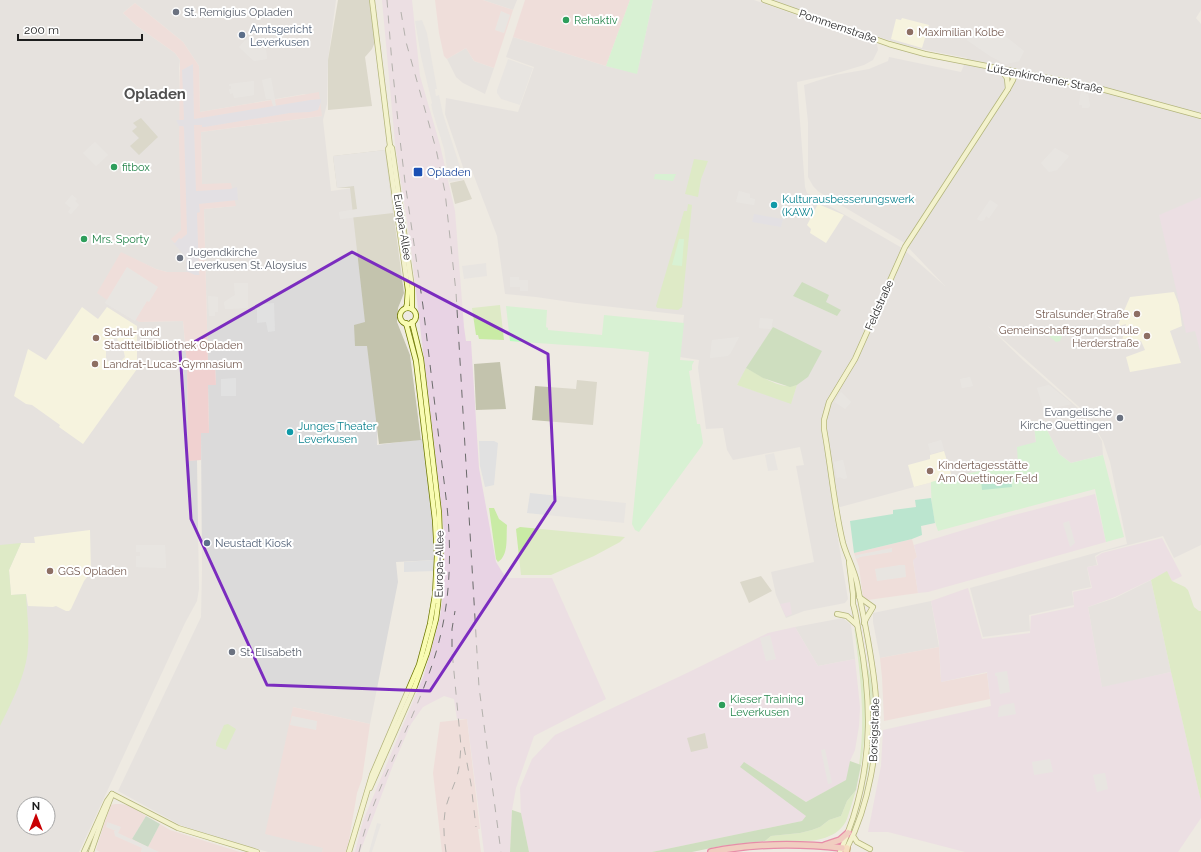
<svg xmlns="http://www.w3.org/2000/svg" width="1201" height="852" font-family="Raleway,sans-serif">
<style>
.residential{fill:#dbdada;fill-rule:evenodd}
.commercial{fill:#f0d1d0}
.industrial{fill:#e8d3e4}
.education{fill:#fffeda}
.construction{fill:#c3c3ad}
.grass{fill:#c9eba5}
.forest{fill:#a7d095}
.cemetery{fill:#a2c8a7}
.park{fill:#bcfbc0}
.pitch{fill:#7ce1b8}
.parking{fill:#e1e1e1}
.plaza{fill:#d6d6e4}
.lines{fill:none;stroke-linecap:round;stroke-linejoin:round}
.secondary-casing{stroke:#6c7701;stroke-width:6}
.primary-casing{stroke:#956100;stroke-width:8}
.trunk-casing{stroke:#de1d62;stroke-width:8}
.secondary{stroke:#f9fcb3;stroke-width:4.5}
.primary{stroke:#ffd096;stroke-width:5.5}
.trunk{stroke:#f4ab98;stroke-width:5.5}
.rail{stroke:#6b6b6b;stroke-width:1;stroke-dasharray:8 8;stroke-linecap:butt}
.marked{fill:none;stroke:#7b2cbf;stroke-width:3;stroke-linejoin:round}
.worship-dot{fill:#6b7280;stroke:#fff;stroke-width:1.5}
.leisure-dot{fill:#2e9e5b;stroke:#fff;stroke-width:1.5}
.education-dot{fill:#8d6e63;stroke:#fff;stroke-width:1.5}
.service-dot{fill:#5c6f8a;stroke:#fff;stroke-width:1.5}
.transit-dot{fill:#1a4fb4;stroke:#fff;stroke-width:1.5}
.culture-dot{fill:#0f9aa8;stroke:#fff;stroke-width:1.5}
.labels{text-anchor:middle;stroke-width:4;stroke-linejoin:round;paint-order:stroke}
.worship-label{font-size:11px;fill:#5b616d;stroke:#fff;text-anchor:start}
.leisure-label{font-size:11px;fill:#27864d;stroke:#fff;text-anchor:start}
.street-label{font-size:11px;fill:#1d1d1d;stroke:#fff}
.service-label{font-size:11px;fill:#4e5e75;stroke:#fff;text-anchor:start}
.education-label{font-size:11px;fill:#785e54;stroke:#fff;text-anchor:start}
.transit-label{font-size:11px;fill:#164399;stroke:#fff;text-anchor:start}
.culture-label{font-size:11px;fill:#0d838f;stroke:#fff;text-anchor:start}
.district-label{font-size:15px;font-weight:bold;fill:#505050;stroke:#fff}
</style>
<rect width="100%" height="100%" fill="#eeeae2"/>
<g class="residential">
<path d="M 0,0 L 336,0 L 328,60 L 327,104 L 323,120 L 331,191 L 353,188 L 378,390 L 377,445 L 423,439 L 433,518 L 435,560 L 396,562 L 398,582 L 370,724 L 293,707 L 324,848 L 322,852 L 268,852 L 205,834 L 180,825 L 118,791 L 201,617 L 202,570 L 201,433 L 209,433 L 208,385 L 216,385 L 215,364 L 208,364 L 204,209 L 235,206 L 202,184 L 201,132 L 322,116 L 305,94 L 200,112 L 199,66 L 183,42 L 135,3 L 123,13 L 137,26 L 175,53 L 180,60 L 179,68 L 187,272 L 167,272 L 156,269 L 121,253 L 139,322 L 183,321 L 187,365 L 188,461 L 197,460 L 199,589 L 197,601 L 185,623 L 79,852 L 0,852 ZM 24,804 L 48,804 L 48,828 L 24,828 Z"/>
<path d="M 483,0 L 517,0 L 513,10 Z"/>
<path d="M 653,0 L 754,0 L 877,44 L 878,50 L 873,60 L 864,65 L 834,74 L 797,82 L 805,187 L 807,193 L 902,248 L 945,286 L 903,242 L 819,192 L 813,186 L 808,177 L 808,122 L 804,85 L 835,75 L 869,69 L 888,61 L 889,57 L 961,72 L 967,58 L 906,46 L 769,0 L 1201,0 L 1201,10 L 1196,18 L 1201,24 L 1201,545 L 1174,558 L 1163,536 L 1102,552 L 1095,556 L 1097,565 L 1087,567 L 1091,587 L 1072,591 L 1074,605 L 1029,615 L 1030,631 L 983,637 L 970,588 L 1127,544 L 1110,462 L 1103,441 L 1087,414 L 987,325 L 1024,361 L 1086,415 L 1102,441 L 1103,455 L 1071,463 L 1059,454 L 1044,424 L 1034,426 L 1036,442 L 1018,463 L 951,477 L 833,509 L 848,599 L 845,603 L 804,611 L 786,618 L 776,595 L 771,572 L 814,562 L 796,466 L 804,465 L 800,447 L 733,460 L 727,450 L 723,428 L 706,429 L 698,368 L 699,360 L 680,357 L 684,315 L 577,303 L 536,297 L 505,294 L 497,236 L 472,171 L 464,170 L 445,114 L 446,98 L 518,112 L 534,67 L 506,57 L 513,37 L 606,66 L 637,73 ZM 829,295 L 825,302 L 837,316 L 793,296 ZM 773,327 L 808,377 L 797,385 L 791,403 L 737,385 Z"/>
<path d="M 466,48 L 474,61 L 494,68 L 485,94 L 463,83 L 456,77 L 447,59 Z"/>
<path d="M 1151,580 L 1171,672 L 1102,688 L 1088,607 L 1115,598 Z"/>
<path d="M 931,601 L 939,647 L 880,658 L 873,622 L 873,613 Z"/>
<path d="M 843,618 L 851,625 L 855,659 L 818,666 L 795,627 Z"/>
</g>
<g class="commercial">
<path d="M 435,0 L 483,0 L 513,10 L 494,68 L 474,61 L 466,48 L 447,59 L 444,56 L 439,33 Z"/>
<path d="M 525,0 L 630,0 L 606,66 L 513,37 Z"/>
<path d="M 135,3 L 183,42 L 199,66 L 200,112 L 319,92 L 322,116 L 201,132 L 202,184 L 231,183 L 236,206 L 204,209 L 208,363 L 215,363 L 216,385 L 208,385 L 209,433 L 201,433 L 201,460 L 188,461 L 187,365 L 183,321 L 139,322 L 97,293 L 121,252 L 156,269 L 167,272 L 187,272 L 188,257 L 171,239 L 181,230 L 179,141 L 180,60 L 175,53 L 137,26 L 123,13 Z"/>
<path d="M 912,539 L 917,557 L 913,561 L 918,593 L 868,600 L 863,597 L 859,567 L 854,553 Z"/>
<path d="M 939,647 L 941,682 L 987,673 L 990,699 L 884,721 L 882,677 L 880,658 Z"/>
<path d="M 293,707 L 370,724 L 362,779 L 357,793 L 347,852 L 322,852 L 323,848 L 265,834 Z"/>
<path d="M 467,719 L 480,829 L 478,829 L 481,852 L 442,852 L 433,773 L 440,722 Z"/>
<path d="M 115,804 L 121,804 L 130,806 L 146,816 L 132,839 L 148,847 L 160,824 L 170,830 L 240,852 L 100,852 L 96,850 L 105,821 L 111,805 Z"/>
</g>
<g class="industrial">
<path d="M 382,0 L 412,0 L 420,76 L 440,145 L 455,211 L 464,327 L 466,341 L 471,341 L 479,468 L 496,562 L 506,578 L 552,578 L 606,699 L 534,736 L 516,788 L 512,810 L 510,852 L 484,852 L 467,719 L 457,719 L 454,699 L 444,696 L 423,707 L 411,724 L 393,765 L 360,852 L 355,852 L 363,821 L 424,675 L 440,617 L 444,588 L 444,531 L 410,240 L 395,143 Z"/>
<path d="M 1201,197 L 1201,355 L 1195,331 L 1186,333 L 1159,215 Z"/>
<path d="M 1095,494 L 1106,542 L 928,592 L 918,593 L 913,560 L 917,557 L 914,545 L 1003,518 Z"/>
<path d="M 1162,538 L 1182,576 L 1172,581 L 1167,572 L 1115,597 L 1088,607 L 1102,687 L 1171,672 L 1201,801 L 1201,818 L 1178,852 L 965,852 L 888,832 L 868,832 L 881,766 L 883,730 L 991,706 L 987,672 L 941,682 L 939,643 L 931,601 L 968,588 L 982,639 L 1030,633 L 1031,616 L 1074,607 L 1073,592 L 1092,588 L 1087,567 L 1098,565 L 1096,557 L 1102,553 Z"/>
<path d="M 790,602 L 792,614 L 786,617 L 780,604 Z"/>
<path d="M 795,627 L 818,666 L 855,659 L 860,707 L 859,726 L 855,750 L 850,761 L 847,780 L 806,802 L 744,762 L 806,816 L 802,821 L 652,852 L 529,852 L 521,813 L 520,788 L 532,759 L 555,735 L 687,673 L 768,633 Z"/>
</g>
<g class="education">
<path d="M 902,18 L 929,25 L 922,48 L 891,39 L 896,19 L 901,20 Z"/>
<path d="M 818,204 L 844,215 L 826,243 L 810,233 L 811,229 L 807,225 Z"/>
<path d="M 1174,292 L 1179,305 L 1182,326 L 1170,331 L 1181,363 L 1130,372 L 1126,357 L 1145,350 L 1141,341 L 1123,348 L 1122,341 L 1126,324 L 1117,327 L 1130,297 Z"/>
<path d="M 82,307 L 98,319 L 107,307 L 137,326 L 137,369 L 103,416 L 83,444 L 59,427 L 60,425 L 32,405 L 26,404 L 14,396 L 28,349 L 46,360 Z"/>
<path d="M 944,451 L 952,477 L 914,487 L 908,465 L 930,459 L 930,455 Z"/>
<path d="M 90,530 L 91,572 L 84,581 L 71,609 L 69,611 L 66,611 L 56,606 L 53,607 L 28,606 L 26,594 L 11,595 L 9,570 L 21,543 L 35,543 L 34,537 Z"/>
</g>
<g class="construction">
<path d="M 338,0 L 369,0 L 375,42 L 372,49 L 365,57 L 372,106 L 328,110 L 328,60 Z"/>
<path d="M 141,118 L 158,137 L 139,155 L 130,146 L 139,138 L 132,131 L 137,127 L 133,123 Z"/>
<path d="M 385,150 L 404,293 L 398,308 L 397,322 L 410,355 L 421,440 L 379,444 L 367,346 L 355,346 L 354,325 L 365,322 L 350,188 L 337,188 L 333,156 Z"/>
<path d="M 464,180 L 472,199 L 455,204 L 450,183 Z"/>
<path d="M 500,362 L 506,409 L 476,410 L 474,364 Z"/>
<path d="M 577,380 L 597,382 L 593,425 L 532,420 L 535,386 L 576,389 Z"/>
<path d="M 761,576 L 772,591 L 749,603 L 740,582 Z"/>
<path d="M 705,733 L 708,748 L 691,752 L 687,738 Z"/>
</g>
<g class="grass">
<path d="M 694,159 L 708,161 L 701,179 L 698,197 L 685,194 Z"/>
<path d="M 688,204 L 692,205 L 682,307 L 678,310 L 657,308 L 656,306 L 684,211 L 687,211 Z"/>
<path d="M 500,305 L 504,340 L 479,339 L 478,335 L 476,335 L 472,308 Z"/>
<path d="M 746,368 C 761,376 781,390 797,385 L 791,404 L 737,385 Z"/>
<path d="M 489,508 L 494,508 L 499,519 L 507,525 C 506,538 509,555 498,562 L 496,559 Z"/>
<path d="M 520,527 L 625,537 L 620,542 L 594,556 L 551,575 L 521,575 L 516,529 Z"/>
<path d="M 21,543 L 9,570 L 11,595 L 26,594 C 27,616 31,641 26,662 C 21,685 10,705 0,726 L 0,545 Z"/>
<path d="M 1167,571 L 1172,581 L 1185,587 L 1188,590 L 1194,607 L 1199,611 L 1201,611 L 1201,801 L 1171,672 L 1151,580 Z"/>
<path d="M 854,626 C 857,635 858,644 860,653 C 867,691 867,728 861,765 L 859,765 C 866,718 860,672 854,626 Z"/>
<path d="M 867,665 C 872,679 873,695 873,710 C 874,755 864,797 849,839 L 865,787 L 868,756 L 870,736 L 871,703 Z"/>
<path d="M 228,724 L 236,729 L 226,750 L 216,746 L 216,743 L 224,725 Z"/>
<path d="M 856,790 C 853,800 850,810 847,819 C 835,848 789,841 765,841 L 771,836 L 800,833 L 812,830 L 820,827 L 829,820 L 841,816 L 847,801 Z"/>
</g>
<g class="forest">
<path d="M 802,282 L 829,295 L 826,302 L 841,310 L 837,316 L 793,296 Z"/>
<path d="M 773,327 L 822,351 L 808,377 L 797,385 L 790,387 L 763,378 L 746,368 Z"/>
<path d="M 850,761 L 861,765 L 856,790 L 847,801 L 841,816 L 829,820 L 820,827 L 812,830 L 800,833 L 771,836 L 765,841 L 721,846 L 692,852 L 652,852 L 802,821 L 806,816 L 740,767 L 744,762 L 806,802 L 846,780 Z"/>
<path d="M 512,810 L 521,813 L 529,852 L 510,852 Z"/>
</g>
<path class="cemetery" d="M 146,816 L 160,824 L 148,847 L 132,839 Z"/>
<g class="park">
<path d="M 630,0 L 653,0 L 637,74 L 606,66 Z"/>
<path d="M 655,174 L 676,174 L 673,181 L 654,179 Z"/>
<path d="M 679,239 L 684,239 L 682,266 L 672,265 Z"/>
<path d="M 506,306 L 547,310 L 546,327 L 548,328 L 548,330 L 602,335 L 604,315 L 684,323 L 680,360 L 694,361 L 692,365 L 692,370 L 689,371 L 697,424 L 700,424 L 703,443 L 701,447 L 639,532 L 635,530 L 632,524 L 649,352 C 603,346 556,345 510,341 Z"/>
<path d="M 1051,330 L 1057,332 L 1062,336 L 1060,341 L 1056,342 L 1050,337 L 1049,332 Z"/>
<path d="M 1044,424 L 1059,454 L 1071,463 L 1103,455 L 1124,537 L 1106,542 L 1095,489 L 938,531 C 932,515 931,498 931,482 L 951,477 L 1018,463 L 1017,447 L 1036,442 L 1034,426 Z"/>
</g>
<g class="pitch">
<path d="M 1011,477 L 1012,487 L 982,490 L 981,479 Z"/>
<path d="M 931,498 L 935,523 L 921,526 L 922,535 L 912,539 L 854,553 L 850,521 L 893,514 L 893,510 L 916,507 L 915,500 Z"/>
</g>
<g class="parking">
<path d="M 501,11 L 510,15 L 504,33 L 495,30 Z"/>
<path d="M 422,20 L 427,33 L 437,89 L 435,89 L 436,96 L 439,95 L 443,114 L 462,173 L 463,180 L 449,182 L 444,149 L 433,113 L 431,104 L 432,103 L 421,57 L 415,21 Z"/>
<path d="M 991,25 L 1024,51 L 1019,61 L 1006,64 L 990,56 L 967,40 L 973,32 L 980,37 Z"/>
<path d="M 250,35 L 266,50 L 267,59 L 254,61 L 239,47 Z"/>
<path d="M 508,59 L 533,68 L 520,105 L 501,99 L 497,93 L 497,90 Z"/>
<path d="M 271,78 L 276,106 L 273,106 L 271,99 L 266,99 L 262,80 Z"/>
<path d="M 254,81 L 254,95 L 234,98 L 233,93 L 230,94 L 229,89 L 231,89 L 231,86 L 229,86 L 229,84 Z"/>
<path d="M 1081,91 L 1085,91 L 1086,94 L 1088,94 L 1090,106 L 1088,108 L 1082,108 L 1082,105 L 1079,105 Z"/>
<path d="M 95,142 L 108,155 L 96,166 L 83,153 Z"/>
<path d="M 1055,148 L 1069,156 L 1057,170 L 1049,172 L 1041,163 Z"/>
<path d="M 385,150 L 393,213 L 340,219 L 339,212 L 357,209 L 354,186 L 337,188 L 333,156 Z"/>
<path d="M 739,191 L 750,194 L 750,198 L 755,199 L 754,205 L 736,202 Z"/>
<path d="M 72,195 L 77,199 L 75,201 L 79,205 L 71,214 L 68,212 L 71,208 L 65,203 Z"/>
<path d="M 990,200 L 998,205 L 989,218 L 986,216 L 984,220 L 981,221 L 977,219 Z"/>
<path d="M 486,263 L 487,276 L 464,279 L 462,266 Z"/>
<path d="M 127,267 L 158,287 L 149,302 L 147,301 L 135,321 L 105,303 Z"/>
<path d="M 510,277 L 519,277 L 519,280 L 528,280 L 528,291 L 520,291 L 520,287 L 510,287 Z"/>
<path d="M 234,283 L 248,283 L 248,308 L 225,309 L 224,302 L 235,295 Z"/>
<path d="M 208,296 L 218,297 L 218,312 L 215,312 L 215,316 L 209,316 Z"/>
<path d="M 274,303 L 275,331 L 268,332 L 266,322 L 257,323 L 257,308 L 260,308 L 260,304 Z"/>
<path d="M 760,318 L 773,319 L 771,329 L 759,328 Z"/>
<path d="M 739,337 L 730,354 L 727,356 L 710,358 L 712,340 Z"/>
<path d="M 117,338 L 119,345 L 122,344 L 125,357 L 122,360 L 114,363 L 107,361 L 106,358 L 106,340 Z"/>
<path d="M 970,377 L 973,386 L 962,388 L 960,379 Z"/>
<path d="M 236,378 L 236,396 L 221,396 L 221,379 Z"/>
<path d="M 1049,385 L 1072,404 L 1044,410 L 1037,388 Z"/>
<path d="M 841,392 L 851,402 L 845,409 L 835,402 Z"/>
<path d="M 941,440 L 944,450 L 931,454 L 928,444 Z"/>
<path d="M 479,441 L 494,441 L 498,443 L 494,485 L 485,487 L 480,466 Z"/>
<path d="M 774,453 L 778,470 L 768,471 L 765,455 Z"/>
<path d="M 843,460 L 847,478 L 844,479 L 840,477 L 837,478 L 834,462 Z"/>
<path d="M 530,493 L 626,503 L 624,523 L 527,513 Z"/>
<path d="M 1069,521 L 1075,543 L 1070,547 L 1063,523 Z"/>
<path d="M 136,545 L 165,545 L 166,568 L 136,567 L 136,556 L 140,556 L 140,552 L 136,552 Z"/>
<path d="M 892,548 L 892,552 L 860,557 L 857,559 L 855,556 L 857,555 Z"/>
<path d="M 435,560 L 435,571 L 404,572 L 404,562 Z"/>
<path d="M 900,565 L 905,565 L 906,577 L 877,581 L 875,569 Z"/>
<path d="M 770,635 L 776,659 L 766,661 L 760,638 Z"/>
<path d="M 1007,671 L 1010,692 L 1000,694 L 997,676 L 995,676 L 995,673 Z"/>
<path d="M 1014,703 L 1016,714 L 998,717 L 999,707 L 1003,705 Z"/>
<path d="M 292,716 L 317,721 L 316,730 L 290,725 Z"/>
<path d="M 825,749 L 832,783 L 828,784 L 821,750 Z"/>
<path d="M 1050,759 L 1053,772 L 1034,775 L 1032,762 Z"/>
<path d="M 1105,773 L 1108,789 L 1097,792 L 1093,775 Z"/>
<path d="M 107,822 L 121,827 L 118,833 L 159,852 L 141,852 L 142,848 L 115,836 L 114,831 L 116,831 L 106,827 Z"/>
<path d="M 377,823 L 381,824 L 372,852 L 369,852 Z"/>
</g>
<g class="plaza">
<path d="M 193,64 L 194,119 L 310,100 L 321,99 L 321,102 L 318,110 L 310,112 L 290,113 L 205,127 L 202,127 L 202,125 L 194,125 L 196,191 L 230,189 L 237,187 L 238,200 L 199,204 L 200,212 L 197,213 L 199,274 L 200,275 L 195,275 L 186,271 L 186,257 L 173,243 L 175,243 L 179,238 L 181,239 L 187,234 L 184,128 L 183,126 L 179,126 L 176,120 L 183,120 L 184,119 L 182,70 Z"/>
<path d="M 754,214 L 783,219 L 781,227 L 752,222 Z"/>
</g>
<g class="lines">
<defs>
<g id="secondary">
<path d="M 372,0 L 390,146 L 392,148 L 412,288 L 412,309"/>
<path d="M 764,0 L 889,44 L 925,54 L 1094,87 L 1201,116"/>
<path d="M 1000,69 L 1007,78 L 1008,89"/>
<path d="M 390,146 L 388,149 L 408,290 L 407,304 L 406,308"/>
<circle cx="408" cy="316" r="8"/>
<path d="M 859,597 L 873,607 L 867,617 L 864,623"/>
<path d="M 837,614 L 847,616 L 857,625"/>
<path d="M 370,788 L 415,686 L 427,653 L 436,619 L 438,604 L 441,568 L 439,513 L 421,359 L 412,322"/>
<path d="M 112,794 L 178,828 L 257,852"/>
<path d="M 853,836 L 857,842 L 870,849"/>
<path d="M 847,848 C 869,805 879,748 876,700 C 874,662 864,621 857,583 C 854,569 847,557 843,543 C 834,506 831,467 824,429 L 824,420 L 829,402 L 855,359 L 905,247 L 1008,89 L 1013,80 L 1015,72"/>
<path d="M 84,852 L 107,801 L 112,794"/>
<path d="M 91,852 L 102,820 L 111,797"/>
<path d="M 349,852 L 372,775 L 419,665 L 430,624 L 435,595 L 437,556 L 435,520 L 416,361 L 406,323"/>
<path d="M 840,852 C 845,841 849,829 853,818 C 873,755 871,697 859,634 C 857,624 856,613 853,604 L 853,594 L 849,562"/>
</g>
<path id="primary" d="M 842,848 L 847,848 L 846,852"/>
<g id="trunk">
<path d="M 825,845 L 840,840 L 848,833"/>
<path d="M 711,852 C 755,843 798,843 842,848"/>
</g>
</defs>
<use href="#secondary" class="secondary-casing"/>
<use href="#primary" class="primary-casing"/>
<use href="#trunk" class="trunk-casing"/>
<use href="#secondary" class="secondary"/>
<use href="#primary" class="primary"/>
<use href="#trunk" class="trunk"/>
<g class="rail">
<path d="M 401,12 L 406,42 L 436,149 L 445,192 L 456,292 L 479,687 L 501,852"/>
<path d="M 464,747 L 471,784 L 476,827"/>
<path d="M 359,852 C 373,792 406,737 427,679 C 449,622 453,567 447,506 L 423,306 L 405,182 L 399,131 L 392,64 L 387,0"/>
<path d="M 446,852 C 444,839 443,825 445,812 C 447,799 453,789 457,776 C 460,766 460,756 461,746 L 452,651 L 452,629 L 455,611"/>
</g>
</g>
<path d="M0 0H1201V852H0ZM 352,252 L 548,354 L 555,501 L 430,691 L 267,685 L 191,519 L 180,350 Z" fill="#eeeae2" fill-opacity=".55" fill-rule="evenodd"/>
<path class="marked" d="M 352,252 L 548,354 L 555,501 L 430,691 L 267,685 L 191,519 L 180,350 Z"/>
<g class="worship-dot">
<circle cx="176" cy="12" r="4"/>
<circle cx="180" cy="258" r="4"/>
<circle cx="1120" cy="418" r="4"/>
<circle cx="232" cy="652" r="4"/>
</g>
<g class="leisure-dot">
<circle cx="566" cy="20" r="4"/>
<circle cx="114" cy="167" r="4"/>
<circle cx="84" cy="239" r="4"/>
<circle cx="722" cy="705" r="4"/>
</g>
<g class="education-dot">
<circle cx="910" cy="32" r="4"/>
<circle cx="1137" cy="314" r="4"/>
<circle cx="1147" cy="336" r="4"/>
<circle cx="96" cy="338" r="4"/>
<circle cx="95" cy="364" r="4"/>
<circle cx="930" cy="471" r="4"/>
<circle cx="50" cy="571" r="4"/>
</g>
<g class="service-dot">
<circle cx="242" cy="35" r="4"/>
<circle cx="207" cy="543" r="4"/>
</g>
<rect class="transit-dot" x="413" y="167" width="10" height="10" rx="2"/>
<g class="culture-dot">
<circle cx="774" cy="205" r="4"/>
<circle cx="290" cy="432" r="4"/>
</g>
<g class="labels">
<g class="worship-label">
<text x="184" y="16">St. Remigius Opladen</text>
<text x="188" y="256">Jugendkirche<tspan x="188" dy="13">Leverkusen St. Aloysius</tspan></text>
<text x="1112" y="416" text-anchor="end">Evangelische<tspan x="1112" dy="13">Kirche Quettingen</tspan></text>
<text x="240" y="656">St. Elisabeth</text>
</g>
<g class="leisure-label">
<text x="574" y="24">Rehaktiv</text>
<text x="122" y="171">fitbox</text>
<text x="92" y="243">Mrs. Sporty</text>
<text x="730" y="703">Kieser Training<tspan x="730" dy="13">Leverkusen</tspan></text>
</g>
<g class="street-label">
<text transform="translate(838 26) rotate(19)" y="4">Pommernstraße</text>
<text transform="translate(1045 78) rotate(11)" y="4">Lützenkirchener Straße</text>
<text transform="translate(403 227) rotate(81)" y="4">Europa-Allee</text>
<text transform="translate(879 305) rotate(-66)" y="4">Feldstraße</text>
<text transform="translate(439 564) rotate(-89)" y="4">Europa-Allee</text>
<text transform="translate(874 730) rotate(-88)" y="4">Borsigstraße</text>
</g>
<g class="service-label">
<text x="250" y="33">Amtsgericht<tspan x="250" dy="13">Leverkusen</tspan></text>
<text x="215" y="547">Neustadt Kiosk</text>
</g>
<g class="education-label">
<text x="918" y="36">Maximilian Kolbe</text>
<text x="1129" y="318" text-anchor="end">Stralsunder Straße</text>
<text x="1139" y="334" text-anchor="end">Gemeinschaftsgrundschule<tspan x="1139" dy="13">Herderstraße</tspan></text>
<text x="104" y="336">Schul- und<tspan x="104" dy="13">Stadtteilbibliothek Opladen</tspan></text>
<text x="103" y="368">Landrat-Lucas-Gymnasium</text>
<text x="938" y="469">Kindertagesstätte<tspan x="938" dy="13">Am Quettinger Feld</tspan></text>
<text x="58" y="575">GGS Opladen</text>
</g>
<g class="transit-label">
<text x="427" y="176">Opladen</text>
</g>
<g class="culture-label">
<text x="782" y="203">Kulturausbesserungswerk<tspan x="782" dy="13">(KAW)</tspan></text>
<text x="298" y="430">Junges Theater<tspan x="298" dy="13">Leverkusen</tspan></text>
</g>
<g class="district-label">
<text x="155" y="99">Opladen</text>
</g>
</g>
<g transform="translate(36 816)"><circle r="19" fill="#ffffff" stroke="#a5a5a5"/>
<path d="M0-3L7 15L0 10L-7 15Z" fill="#c90003"/>
<text y="-6" font-size="11" font-weight="bold" text-anchor="middle" fill="#1d1d1d">N</text>
</g>
<path d="M18 34v6h124v-6" fill="none" stroke="#1d1d1d" stroke-width="2"/>
<text x="24" y="34" font-size="12" fill="#1d1d1d" stroke="#ffffff" stroke-width="3" paint-order="stroke">200 m</text>
</svg>
